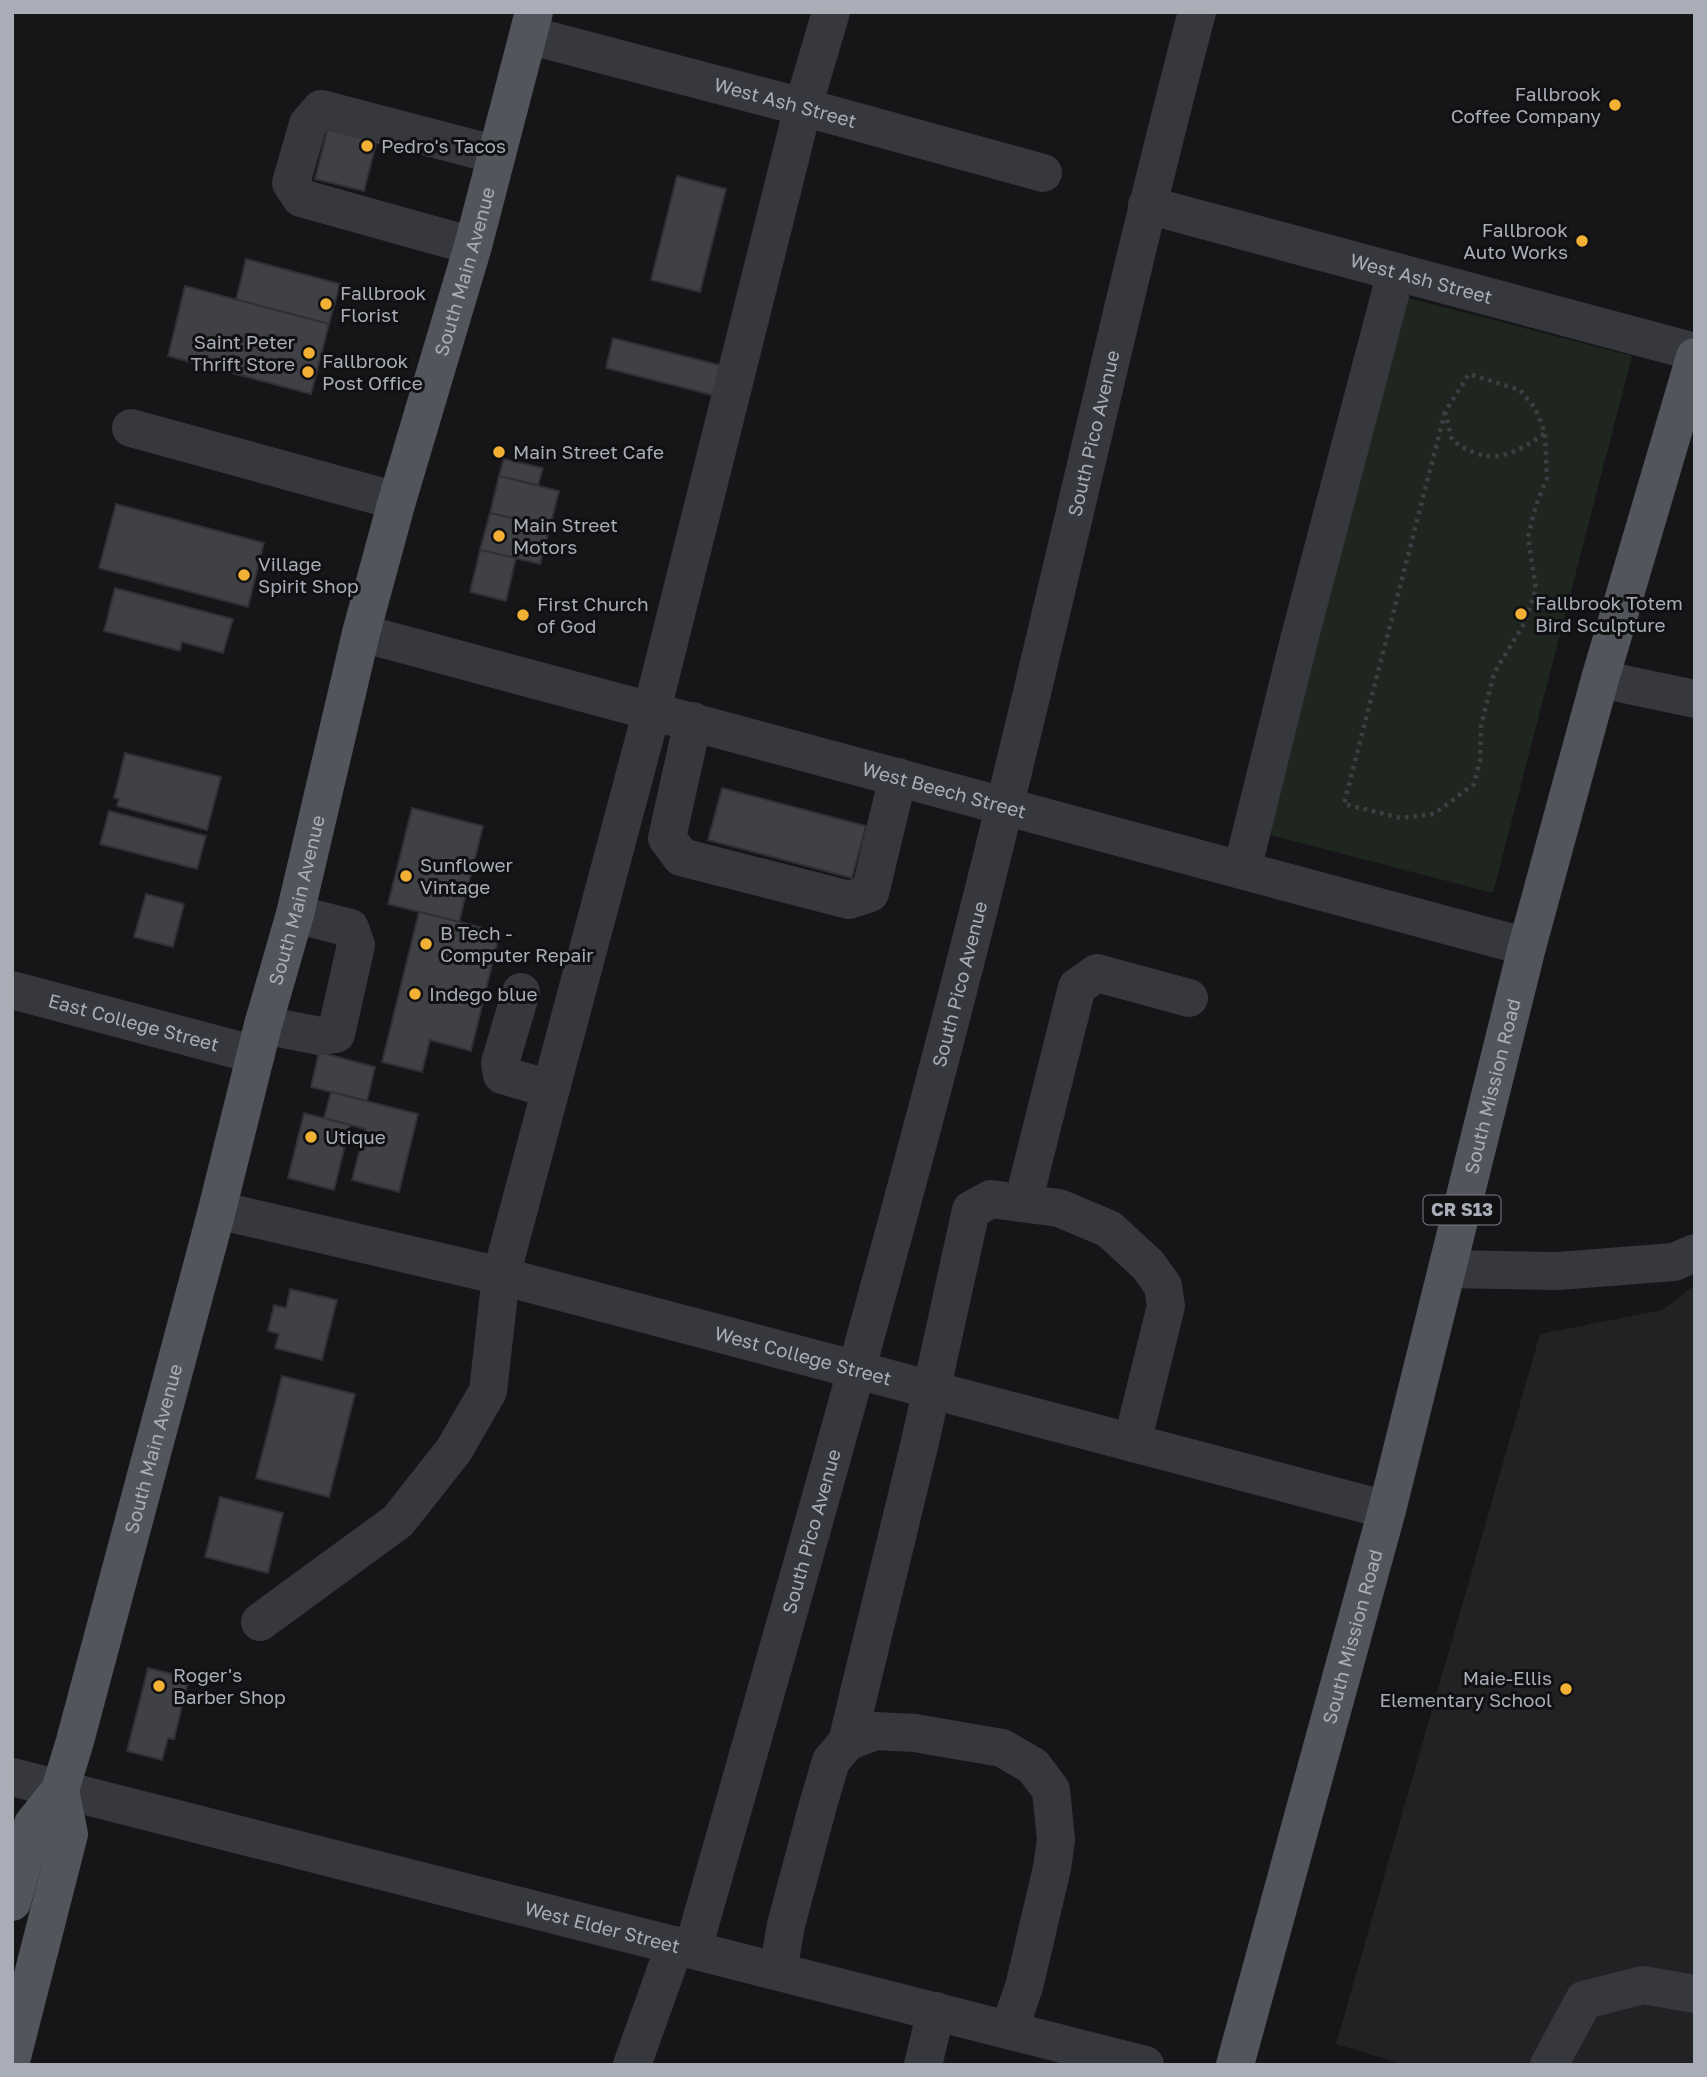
<svg xmlns="http://www.w3.org/2000/svg" width="1707" height="2077" font-family="'Golos Text',sans-serif">
<style>
.built{fill:#222225}
.green{fill:#1e261f}
.building{fill:#404145;stroke:#303034;stroke-width:2}
.lines{fill:none;stroke-linecap:round;stroke-linejoin:round}
.path{stroke:#3d3f44;stroke-width:4.5;stroke-dasharray:3.5 5;stroke-linecap:butt}
.minor{stroke:#37383d;stroke-width:38}
.major{stroke:#53555c;stroke-width:38}
.poi-dot{fill:#f2b134;stroke:#111113;stroke-width:2.5}
.labels{text-anchor:middle;stroke-width:6;stroke-linejoin:round;paint-order:stroke}
.shield{fill:#111113;stroke:#7b7e86;stroke-width:2}
.shield-label{font-size:18px;font-weight:bold;fill:#a8adb8}
.poi-label{font-size:19px;fill:#a8adb8;stroke:#111113;text-anchor:start}
.street-label{font-size:19px;fill:#a8adb8;stroke:#111113}
</style>
<rect width="100%" height="100%" fill="#161618"/>
<path class="built" d="M 1695,1285 L 1695,2065 L 1405,2065 L 1336,2044 L 1540,1334 L 1662,1310 Z"/>
<path class="green" d="M 1401,296 L 1632,356 L 1493,893 L 1262,833 Z"/>
<g class="building">
<path d="M 329,123 L 378,136 L 364,191 L 315,179 Z"/>
<path d="M 677,176 L 726,189 L 700,292 L 651,280 Z"/>
<path d="M 246,259 L 340,284 L 329,324 L 236,300 Z"/>
<path d="M 185,286 L 329,324 L 311,394 L 168,356 Z"/>
<path d="M 613,338 L 723,366 L 716,396 L 606,368 Z"/>
<path d="M 504,459 L 543,468 L 538,485 L 499,476 Z"/>
<path d="M 499,476 L 559,491 L 550,527 L 490,513 Z"/>
<path d="M 116,504 L 264,543 L 248,607 L 99,568 Z"/>
<path d="M 490,513 L 550,527 L 540,564 L 480,550 Z"/>
<path d="M 480,550 L 516,558 L 506,601 L 470,592 Z"/>
<path d="M 115,588 L 233,619 L 223,653 L 182,642 L 180,651 L 104,631 Z"/>
<path d="M 125,753 L 221,777 L 207,830 L 117,806 L 119,799 L 114,798 Z"/>
<path d="M 722,788 L 866,826 L 852,878 L 708,840 Z"/>
<path d="M 412,808 L 483,826 L 459,922 L 388,904 Z"/>
<path d="M 109,811 L 206,836 L 197,869 L 100,844 Z"/>
<path d="M 146,894 L 184,904 L 173,947 L 134,937 Z"/>
<path d="M 419,912 L 500,932 L 471,1051 L 430,1040 L 422,1072 L 382,1062 Z"/>
<path d="M 319,1052 L 375,1067 L 367,1101 L 311,1087 Z"/>
<path d="M 331,1092 L 418,1114 L 399,1192 L 352,1180 L 365,1129 L 324,1118 Z"/>
<path d="M 304,1113 L 350,1125 L 334,1190 L 288,1178 Z"/>
<path d="M 290,1289 L 337,1300 L 322,1360 L 275,1348 L 279,1334 L 268,1331 L 274,1305 L 286,1308 Z"/>
<path d="M 282,1376 L 355,1394 L 329,1497 L 256,1478 Z"/>
<path d="M 220,1497 L 283,1513 L 268,1573 L 205,1557 Z"/>
<path d="M 148,1668 L 189,1678 L 174,1739 L 168,1738 L 162,1760 L 127,1751 Z"/>
</g>
<g class="lines">
<path class="path" d="M 1445,412 L 1344,804 L 1401,818 L 1434,814 L 1474,784 L 1480,760 L 1481,726 L 1494,673 L 1525,622 L 1536,589 L 1528,537 L 1536,505 L 1547,478 L 1545,433 L 1535,408 L 1520,390 L 1469,374 L 1445,412 L 1452,440 C 1488,467 1511,457 1545,433"/>
<g class="minor">
<path id="s1" d="M 528,35 L 803,107 L 1043,173"/>
<path id="s2" d="M 1147,205 L 1695,352"/>
<path d="M 473,246 L 301,198 L 291,183 L 308,124 L 321,109 L 497,155"/>
<path d="M 131,428 L 397,501"/>
<path id="s3" d="M 361,633 L 1527,947"/>
<path d="M 1600,679 L 1695,699"/>
<path d="M 693,721 L 667,838 L 681,857 L 849,900 L 870,893 L 898,777"/>
<path d="M 1242,870 L 1298,644 L 1396,272"/>
<path id="s4" d="M 12,990 L 256,1055"/>
<path d="M 521,992 L 500,1063 L 502,1075 L 550,1089"/>
<path d="M 263,1025 L 320,1036 L 336,1034 L 356,945 L 350,928 L 295,914"/>
<path d="M 1023,1203 L 1077,987 L 1097,973 L 1189,998"/>
<path id="s5" d="M 217,1210 L 501,1276 L 1387,1510"/>
<path d="M 1447,1269 L 1558,1271 L 1674,1262 L 1695,1253"/>
<path d="M 260,1622 L 398,1521 L 454,1450 L 488,1391 L 501,1276 L 652,710 L 803,107 L 831,12"/>
<path d="M 847,1742 L 920,1442 L 971,1210 L 991,1199 L 1059,1208 L 1109,1229 L 1148,1265 L 1163,1286 L 1166,1306 L 1132,1443"/>
<path id="s6" d="M 12,1777 L 1145,2065"/>
<path id="s7" d="M 693,1949 C 801,1568 911,1188 1005,804 C 1070,540 1128,275 1197,12"/>
<path d="M 778,1971 L 786,1925 L 818,1805 L 831,1761 L 847,1742 L 875,1731 L 915,1733 L 1002,1748 L 1033,1766 L 1051,1790 L 1056,1840 L 1052,1868 L 1024,1987 L 1009,2030"/>
<path d="M 632,2065 L 675,1945"/>
<path d="M 923,2065 L 936,2011"/>
<path d="M 1549,2065 L 1584,2000 L 1643,1985 L 1695,1994"/>
</g>
<g class="major">
<path id="s8" d="M 12,1902 L 33,1824 L 60,1790 L 75,1741 L 217,1210 L 263,1025 L 295,914 L 361,633 L 397,501 L 473,246 L 534,12"/>
<path d="M 12,2057 L 69,1834 L 60,1790"/>
<path id="s9" d="M 1235,2065 L 1387,1510 L 1527,947 L 1600,679 L 1695,357"/>
</g>
</g>
<g class="poi-dot">
<circle cx="1615" cy="105" r="7"/>
<circle cx="367" cy="146" r="7"/>
<circle cx="1582" cy="241" r="7"/>
<circle cx="326" cy="304" r="7"/>
<circle cx="309" cy="353" r="7"/>
<circle cx="308" cy="372" r="7"/>
<circle cx="499" cy="452" r="7"/>
<circle cx="499" cy="536" r="7"/>
<circle cx="244" cy="575" r="7"/>
<circle cx="1521" cy="614" r="7"/>
<circle cx="523" cy="615" r="7"/>
<circle cx="406" cy="876" r="7"/>
<circle cx="426" cy="944" r="7"/>
<circle cx="415" cy="994" r="7"/>
<circle cx="311" cy="1137" r="7"/>
<circle cx="159" cy="1686" r="7"/>
<circle cx="1566" cy="1689" r="7"/>
</g>
<g class="labels">
<rect class="shield" x="1423.5" y="1195.5" width="77" height="29" rx="5"/>
<g class="shield-label">
<text x="1462" y="1216">CR S13</text>
</g>
<g class="poi-label">
<text x="1601" y="101" text-anchor="end">Fallbrook<tspan x="1601" dy="22">Coffee Company</tspan></text>
<text x="381" y="153">Pedro's Tacos</text>
<text x="1568" y="237" text-anchor="end">Fallbrook<tspan x="1568" dy="22">Auto Works</tspan></text>
<text x="340" y="300">Fallbrook<tspan x="340" dy="22">Florist</tspan></text>
<text x="295" y="349" text-anchor="end">Saint Peter<tspan x="295" dy="22">Thrift Store</tspan></text>
<text x="322" y="368">Fallbrook<tspan x="322" dy="22">Post Office</tspan></text>
<text x="513" y="459">Main Street Cafe</text>
<text x="513" y="532">Main Street<tspan x="513" dy="22">Motors</tspan></text>
<text x="258" y="571">Village<tspan x="258" dy="22">Spirit Shop</tspan></text>
<text x="1535" y="610">Fallbrook Totem<tspan x="1535" dy="22">Bird Sculpture</tspan></text>
<text x="537" y="611">First Church<tspan x="537" dy="22">of God</tspan></text>
<text x="420" y="872">Sunflower<tspan x="420" dy="22">Vintage</tspan></text>
<text x="440" y="940">B Tech -<tspan x="440" dy="22">Computer Repair</tspan></text>
<text x="429" y="1001">Indego blue</text>
<text x="325" y="1144">Utique</text>
<text x="173" y="1682">Roger's<tspan x="173" dy="22">Barber Shop</tspan></text>
<text x="1552" y="1685" text-anchor="end">Maie-Ellis<tspan x="1552" dy="22">Elementary School</tspan></text>
</g>
<g class="street-label">
<text dy="7" stroke="none"><textPath href="#s1" startOffset="266">West Ash Street</textPath></text>
<text dy="7" stroke="none"><textPath href="#s8" startOffset="1696">South Main Avenue</textPath></text>
<text dy="7" stroke="none"><textPath href="#s2" startOffset="284">West Ash Street</textPath></text>
<text dy="7" stroke="none"><textPath href="#s7" startOffset="1568">South Pico Avenue</textPath></text>
<text dy="7" stroke="none"><textPath href="#s3" startOffset="604">West Beech Street</textPath></text>
<text dy="7" stroke="none"><textPath href="#s8" startOffset="1045">South Main Avenue</textPath></text>
<text dy="7" stroke="none"><textPath href="#s7" startOffset="1001">South Pico Avenue</textPath></text>
<text dy="7" stroke="none"><textPath href="#s4" startOffset="126">East College Street</textPath></text>
<text dy="7" stroke="none"><textPath href="#s9" startOffset="1012">South Mission Road</textPath></text>
<text dy="7" stroke="none"><textPath href="#s5" startOffset="604">West College Street</textPath></text>
<text dy="7" stroke="none"><textPath href="#s8" startOffset="478">South Main Avenue</textPath></text>
<text dy="7" stroke="none"><textPath href="#s7" startOffset="434">South Pico Avenue</textPath></text>
<text dy="7" stroke="none"><textPath href="#s9" startOffset="444">South Mission Road</textPath></text>
<text dy="7" stroke="none"><textPath href="#s6" startOffset="609">West Elder Street</textPath></text>
</g>
</g>
<rect width="1707" height="2077" fill="none" stroke="#a8adb8" stroke-width="28"/>
</svg>
